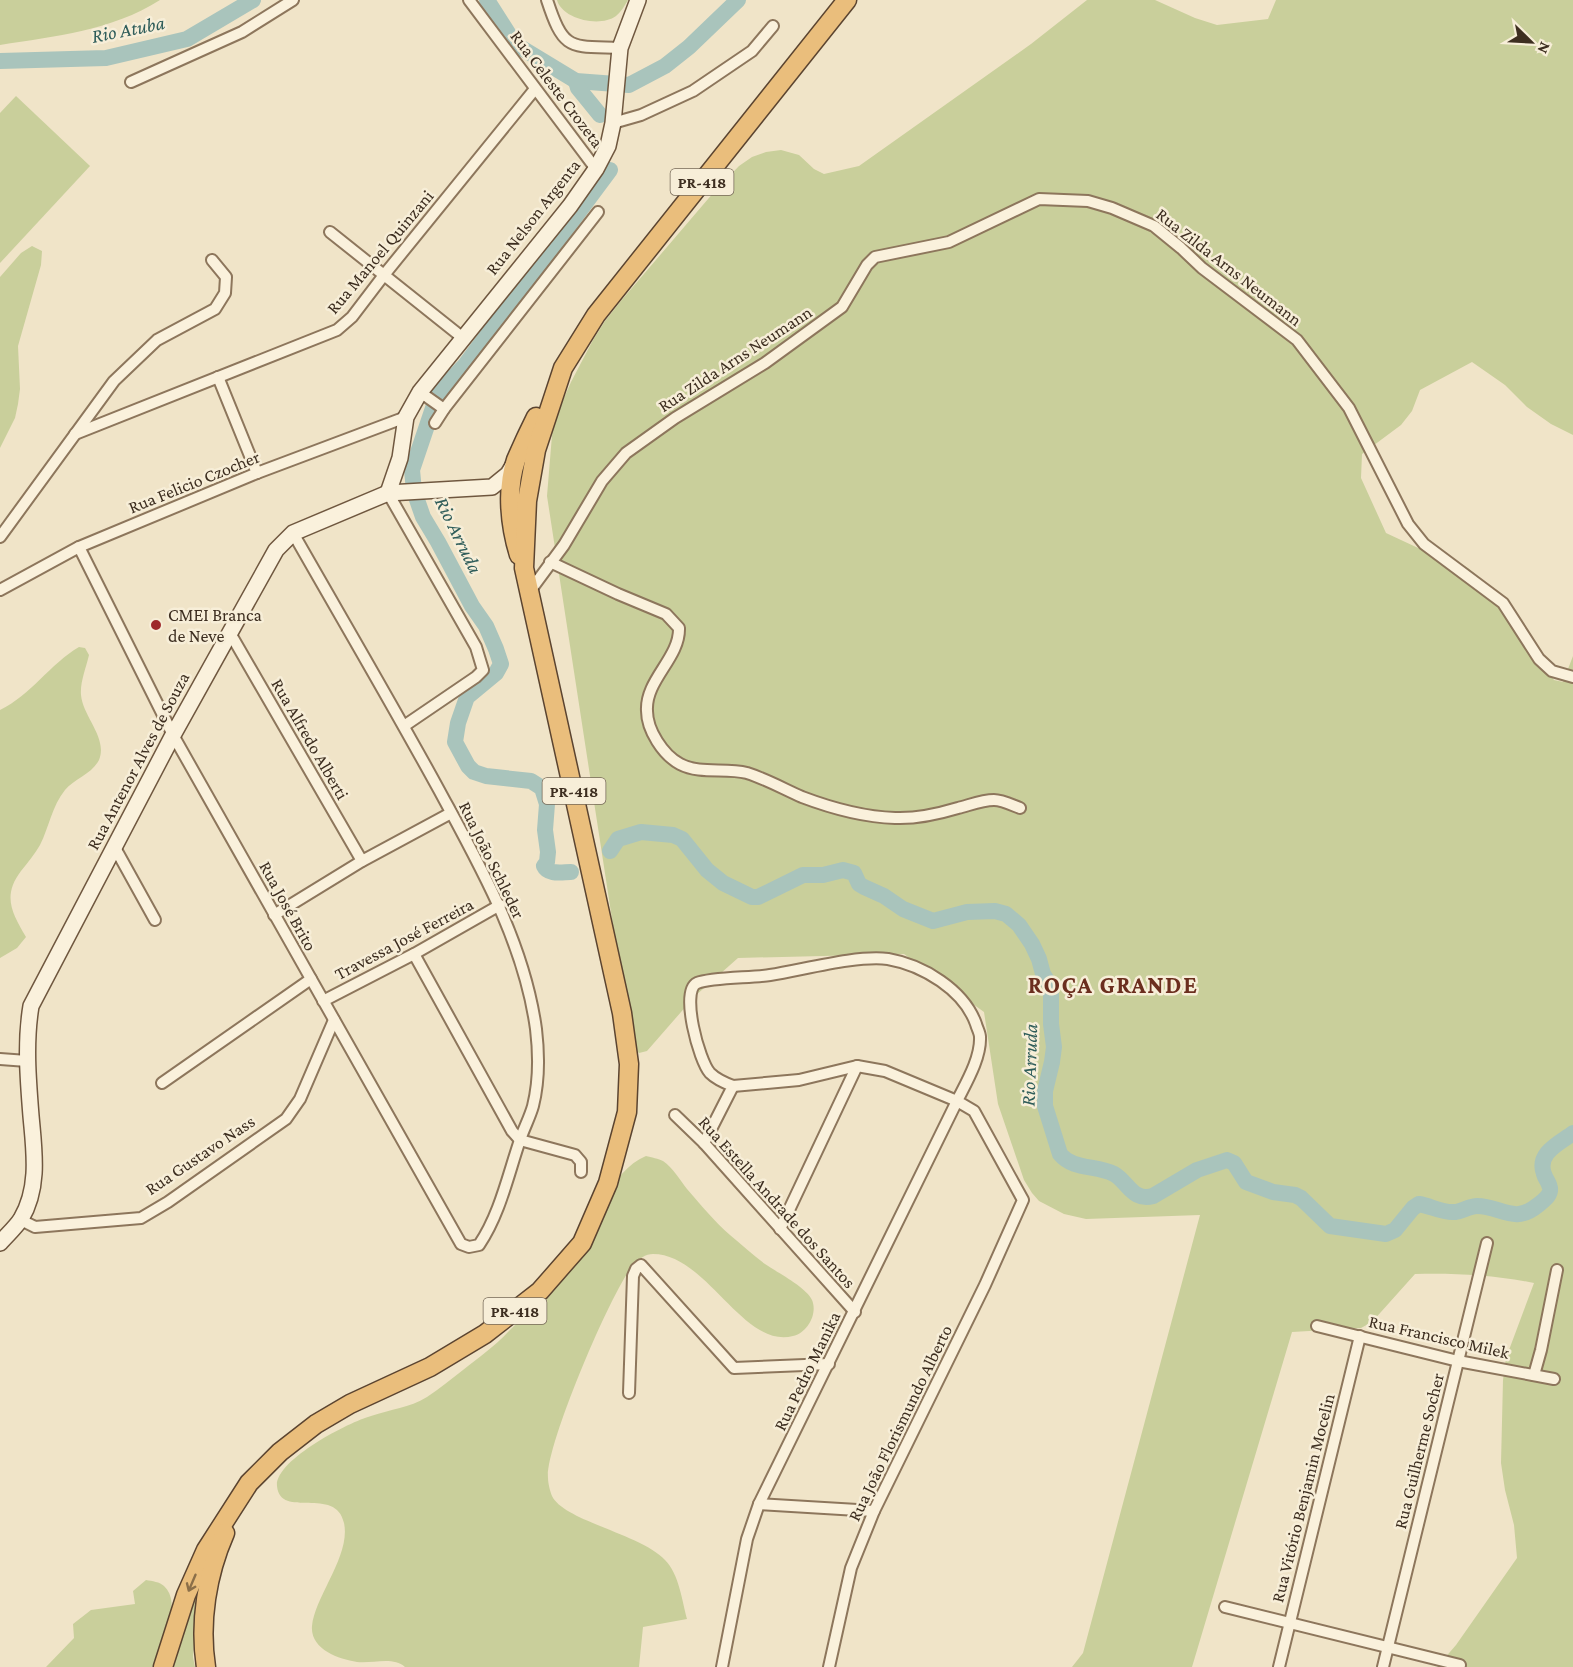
<svg xmlns="http://www.w3.org/2000/svg" width="1573" height="1667" font-family="'Crimson Pro',serif">
<style>
.green{fill:#c9cf9b}
.lines{fill:none;stroke-linecap:round;stroke-linejoin:round}
.river{stroke:#a9c4bc;stroke-width:16}
.minor-casing{stroke:#8d765c;stroke-width:14}
.secondary-casing{stroke:#6f573f;stroke-width:18}
.trunk-casing{stroke:#5b4430;stroke-width:21}
.minor{stroke:#faf1dc;stroke-width:10}
.secondary{stroke:#faf1dc;stroke-width:15}
.trunk{stroke:#eabe7c;stroke-width:18}
.oneway{stroke:#8b6f49}
.poi-dot{fill:#9e2a2b;stroke:#f7eed8;stroke-width:2}
.labels{text-anchor:middle;stroke-width:5;stroke-linejoin:round;paint-order:stroke}
.shield{fill:#f7eed8;stroke:#756857;stroke-width:1.5}
.shield-label{font-size:16px;font-weight:bold;fill:#3d2e20}
.street-label{font-size:18px;fill:#3d2e20;stroke:#f7eed8}
.poi-label{font-size:18px;fill:#3d2e20;stroke:#f7eed8;text-anchor:start}
.water-label{font-size:20px;font-style:italic;fill:#2f5d5a;stroke:#f7eed8}
.district-label{font-size:24px;font-weight:bold;letter-spacing:1.5px;fill:#6b2e1e;stroke:#f7eed8}
</style>
<rect width="100%" height="100%" fill="#f0e4c8"/>
<g class="green">
<path d="M 0,0 L 160,0 C 111,31 56,36 0,45 Z"/>
<path d="M 557,0 L 628,0 C 625,5 621,12 616,16 C 600,28 562,19 557,0 Z"/>
<path d="M 1087,0 L 1155,0 L 1195,18 L 1217,25 L 1268,19 L 1276,0 L 1573,0 L 1573,435 L 1551,424 L 1527,407 L 1505,385 L 1472,362 L 1420,390 L 1412,411 L 1401,425 L 1362,454 L 1361,478 L 1386,533 L 1431,554 L 1450,559 L 1468,568 L 1482,580 L 1492,590 L 1507,615 L 1554,680 L 1563,682 L 1573,656 L 1573,1667 L 1437,1667 L 1456,1645 L 1517,1558 L 1514,1525 L 1505,1490 L 1501,1463 L 1503,1380 L 1506,1358 L 1534,1283 C 1494,1275 1456,1273 1415,1274 L 1372,1322 L 1361,1328 L 1292,1332 L 1192,1667 L 1072,1667 L 1083,1653 L 1200,1215 L 1086,1219 L 1064,1214 L 1039,1201 L 1032,1193 L 1024,1180 L 998,1104 L 984,1012 L 904,954 L 738,958 L 695,996 L 647,1051 L 639,1053 L 634,1049 L 630,1036 L 547,496 L 553,423 L 571,382 L 593,340 L 605,321 L 620,302 L 714,192 L 739,166 L 752,157 L 766,152 L 781,150 L 799,155 L 814,169 L 824,174 L 859,166 L 1031,44 Z"/>
<path d="M 16,96 L 90,166 L 0,263 L 0,113 Z"/>
<path d="M 32,246 L 42,251 L 41,265 L 18,346 L 20,389 L 18,404 L 15,418 L 0,448 L 0,277 L 21,253 Z"/>
<path d="M 79,647 L 85,648 L 89,655 C 86,668 80,682 81,695 C 83,717 108,738 99,760 C 92,774 74,779 65,790 C 52,806 49,827 40,845 C 35,854 28,862 21,871 C 2,896 12,913 26,937 L 17,948 L 0,958 L 0,710 C 31,695 50,664 79,647 Z"/>
<path d="M 646,1156 C 651,1157 659,1159 663,1161 C 673,1168 680,1180 687,1189 C 701,1205 714,1221 730,1235 C 742,1245 753,1255 765,1264 C 778,1273 806,1287 812,1300 C 818,1314 807,1333 793,1336 C 743,1349 707,1254 653,1254 C 646,1254 638,1259 634,1264 C 612,1289 545,1447 548,1478 C 548,1483 550,1491 552,1496 C 564,1521 641,1534 665,1560 C 679,1574 682,1600 687,1619 L 643,1627 L 639,1667 L 405,1667 C 393,1656 372,1664 357,1662 C 338,1659 310,1649 312,1626 C 315,1596 351,1555 344,1523 C 336,1485 280,1520 277,1486 C 275,1460 349,1422 371,1416 C 391,1409 409,1408 427,1397 C 439,1389 451,1379 463,1370 C 478,1358 495,1346 508,1332 C 528,1312 556,1283 571,1261 C 592,1229 610,1170 646,1156 Z"/>
<path d="M 146,1580 C 152,1581 160,1582 164,1586 C 183,1603 162,1646 155,1667 L 46,1667 L 74,1638 L 73,1624 L 91,1610 L 135,1604 L 133,1591 Z"/>
<path d="M 198,1588 L 193,1657 L 195,1667 L 167,1667 Z"/>
</g>
<g class="lines">
<g class="river">
<path d="M 487,0 L 515,44 L 576,81 L 629,85 L 665,66 L 689,47 L 738,0"/>
<path d="M 0,61 L 106,58 L 187,39 L 253,0"/>
<path d="M 576,81 L 578,88 L 600,115"/>
<path d="M 610,851 L 618,839 L 641,832 L 673,835 L 682,839 L 707,870 L 723,883 L 752,897 L 758,897 L 803,875 L 823,875 L 843,870 L 854,873 L 859,884 L 864,887 L 884,896 L 903,909 L 933,921 L 967,912 L 995,911 L 1006,914 L 1019,925 L 1032,944 L 1039,959 L 1043,974 L 1051,987 L 1051,1024 L 1054,1047 L 1052,1062 L 1045,1091 L 1045,1106 L 1060,1154 C 1073,1170 1096,1165 1114,1174 C 1128,1182 1133,1202 1153,1196 L 1197,1170 L 1227,1160 L 1234,1163 L 1246,1182 L 1273,1192 L 1295,1195 L 1301,1198 L 1330,1226 L 1386,1234 L 1395,1230 L 1413,1208 L 1419,1204 C 1431,1206 1442,1213 1455,1212 C 1462,1211 1470,1206 1477,1206 C 1501,1206 1514,1225 1538,1205 C 1543,1201 1549,1197 1550,1191 C 1551,1184 1546,1181 1544,1174 C 1536,1153 1560,1143 1573,1133"/>
<path d="M 571,872 C 562,872 548,875 544,866 L 547,862 L 548,852 L 545,830 L 547,804 L 542,788 L 531,781 L 486,776 L 474,772 L 468,766 L 455,742 L 458,723 L 467,697 L 496,673 L 501,664 L 496,649 L 486,626 L 472,606 L 438,542 L 423,517 L 414,491 L 412,470 L 434,405 L 441,390 L 465,365 L 610,170"/>
</g>
<defs>
<g id="minor">
<path d="M 469,0 L 596,169"/>
<path d="M 547,0 C 564,52 570,46 620,48"/>
<path d="M 131,82 L 242,32 L 293,0"/>
<path d="M 613,123 L 641,115 L 693,91 L 752,51 L 773,26"/>
<path d="M 330,232 L 463,338"/>
<path d="M 218,377 L 257,473"/>
<path d="M 420,392 L 444,409 L 435,423"/>
<path d="M 444,409 L 598,212"/>
<path d="M 75,434 L 337,330 L 352,317 L 384,275 L 535,89"/>
<path d="M 388,493 L 476,647 L 483,670 L 476,677 L 404,726"/>
<path d="M 0,537 L 114,381 L 157,340 L 215,309 L 225,293 L 226,277 L 212,260"/>
<path d="M 79,547 L 173,735 L 461,1244 L 469,1247 L 479,1245 C 500,1214 508,1175 520,1140 C 524,1128 530,1117 533,1106 C 539,1082 539,1054 536,1029 C 524,942 480,866 439,790 C 392,704 342,619 293,533"/>
<path d="M 550,562 L 618,594 L 666,614 L 679,628 C 680,658 645,680 647,711 C 647,730 663,755 680,764 C 701,775 725,767 747,773 C 766,779 784,789 802,797 C 831,808 864,817 895,818 C 917,819 938,814 958,808 C 970,805 982,800 994,800 C 1002,800 1012,805 1020,808"/>
<path d="M 0,590 L 79,547 L 257,473 L 406,417"/>
<path d="M 530,591 L 564,545 L 602,481 L 626,453 L 675,418 L 765,363 L 842,307 L 867,265 L 875,257 L 949,242 L 1039,199 L 1088,201 L 1112,208 L 1154,226 L 1181,248 L 1202,268 L 1297,340 L 1349,408 L 1408,524 L 1424,544 L 1503,603 L 1539,659 L 1552,671 L 1573,677"/>
<path d="M 230,633 L 362,861"/>
<path d="M 114,846 L 155,920"/>
<path d="M 274,915 L 362,861 L 451,813"/>
<path d="M 414,954 L 512,1131 L 520,1140 L 575,1155 L 581,1162 L 581,1172"/>
<path d="M 323,1001 L 414,954 L 500,905"/>
<path d="M 0,1059 L 27,1061"/>
<path d="M 162,1083 L 311,979"/>
<path d="M 675,1115 L 704,1143 L 855,1312"/>
<path d="M 704,1143 L 733,1086 C 725,1083 716,1079 710,1073 C 699,1061 680,991 697,983 C 712,977 752,978 770,975 C 803,970 856,955 888,959 C 923,965 964,990 976,1024 C 977,1028 980,1033 980,1037 C 981,1058 966,1083 957,1101 L 974,1111 L 1023,1200 L 985,1285 L 874,1511 L 851,1568 L 829,1667"/>
<path d="M 21,1220 L 35,1227 L 141,1218 L 168,1202 L 286,1119 L 300,1099 L 334,1020"/>
<path d="M 780,1229 L 857,1066"/>
<path d="M 1317,1326 L 1458,1361 L 1554,1379"/>
<path d="M 1534,1375 L 1541,1350 L 1557,1270"/>
<path d="M 629,1393 L 633,1276 L 636,1269 L 641,1265 L 734,1368 L 829,1364"/>
<path d="M 759,1504 L 874,1511"/>
<path d="M 1225,1607 L 1460,1665"/>
<path d="M 722,1667 L 747,1539 L 759,1504 L 957,1101 L 885,1071 L 857,1066 L 799,1080 L 733,1086"/>
<path d="M 1279,1667 L 1360,1336"/>
<path d="M 1383,1667 L 1487,1243"/>
</g>
<g id="secondary">
<path d="M 388,493 L 400,458 L 406,417 L 420,392 L 570,206 L 596,169 L 608,146 L 613,123 L 620,48 L 638,0"/>
<path d="M 0,1243 C 7,1235 16,1227 21,1219 C 40,1187 34,1150 31,1116 C 28,1079 25,1042 31,1006 L 173,735 L 276,550 L 293,533 L 388,493 L 492,487 L 508,474 L 514,464"/>
</g>
<g id="trunk">
<path d="M 519,555 C 510,526 506,489 516,460 C 522,446 529,431 536,417"/>
<path d="M 163,1667 L 186,1595 L 206,1550 L 249,1483 L 280,1452 L 316,1424 L 350,1404 L 430,1367 L 485,1334 L 540,1291 L 582,1243 L 608,1183 L 627,1112 L 629,1064 L 622,1013 L 524,568 L 527,501 L 536,450 L 563,368 L 596,315 L 847,0"/>
<path d="M 206,1667 C 199,1622 207,1574 225,1533"/>
</g>
</defs>
<use href="#minor" class="minor-casing"/>
<use href="#secondary" class="secondary-casing"/>
<use href="#trunk" class="trunk-casing"/>
<use href="#minor" class="minor"/>
<use href="#secondary" class="secondary"/>
<use href="#trunk" class="trunk"/>
</g>
<defs><path id="oneway-shaft" d="M-6 0H5M1.5-3L5.5 0L1.5 3" fill="none" stroke-width="1.6" stroke-linecap="round" stroke-linejoin="round" transform="scale(1.5)"/></defs>
<use class="oneway" href="#oneway-shaft" transform="translate(192 1583) rotate(113)"/>
<circle class="poi-dot" cx="156" cy="625" r="6"/>
<g class="labels">
<g class="shield">
<rect x="670.5" y="169" width="63" height="26" rx="4.5"/>
<rect x="542.5" y="778" width="63" height="26" rx="4.5"/>
<rect x="483.5" y="1298" width="63" height="26" rx="4.5"/>
</g>
<g class="shield-label">
<text x="702" y="188">PR-418</text>
<text x="574" y="797">PR-418</text>
<text x="515" y="1317">PR-418</text>
</g>
<g class="street-label">
<text transform="translate(557 89) rotate(53)" y="6">Rua Celeste Crozeta</text>
<text transform="translate(533 217) rotate(-52)" y="6">Rua Nelson Argenta</text>
<text transform="translate(380 252) rotate(-50)" y="6">Rua Manoel Quinzani</text>
<text transform="translate(1229 267) rotate(38)" y="6">Rua Zilda Arns Neumann</text>
<text transform="translate(735 359) rotate(-33)" y="6">Rua Zilda Arns Neumann</text>
<text transform="translate(194 482) rotate(-22)" y="6">Rua Felicio Czocher</text>
<text transform="translate(310 739) rotate(60)" y="6">Rua Alfredo Alberti</text>
<text transform="translate(138 761) rotate(-62)" y="6">Rua Antenor Alves de Souza</text>
<text transform="translate(492 860) rotate(64)" y="6">Rua João Schleder</text>
<text transform="translate(288 906) rotate(61)" y="6">Rua José Brito</text>
<text transform="translate(404 939) rotate(-28)" y="6">Travessa José Ferreira</text>
<text transform="translate(200 1155) rotate(-34)" y="6">Rua Gustavo Nass</text>
<text transform="translate(777 1202) rotate(48)" y="6">Rua Estella Andrade dos Santos</text>
<text transform="translate(1439 1337) rotate(13)" y="6">Rua Francisco Milek</text>
<text transform="translate(807 1371) rotate(-64)" y="6">Rua Pedro Manika</text>
<text transform="translate(900 1423) rotate(-64)" y="6">Rua João Florismundo Alberto</text>
<text transform="translate(1419 1451) rotate(-76)" y="6">Rua Guilherme Socher</text>
<text transform="translate(1303 1498) rotate(-76)" y="6">Rua Vitório Benjamin Mocelin</text>
</g>
<g class="poi-label">
<text x="168" y="621">CMEI Branca<tspan x="168" dy="21">de Neve</tspan></text>
</g>
<g class="water-label">
<text transform="translate(128 29) rotate(-11)" y="7">Rio Atuba</text>
<text transform="translate(459 535) rotate(64)" y="7">Rio Arruda</text>
<text transform="translate(1029 1065) rotate(-88)" y="7">Rio Arruda</text>
</g>
<g class="district-label">
<text x="1113" y="993">ROÇA GRANDE</text>
</g>
</g>
<g transform="translate(1531 42) rotate(114)" stroke="#f7eed8" stroke-width="4.5" paint-order="stroke">
<path d="M0-4.5L10 22L0 15L-10 22Z" fill="#3d2e20"/>
<text y="-9" font-size="16" font-weight="bold" text-anchor="middle" fill="#3d2e20">N</text>
</g>
</svg>
